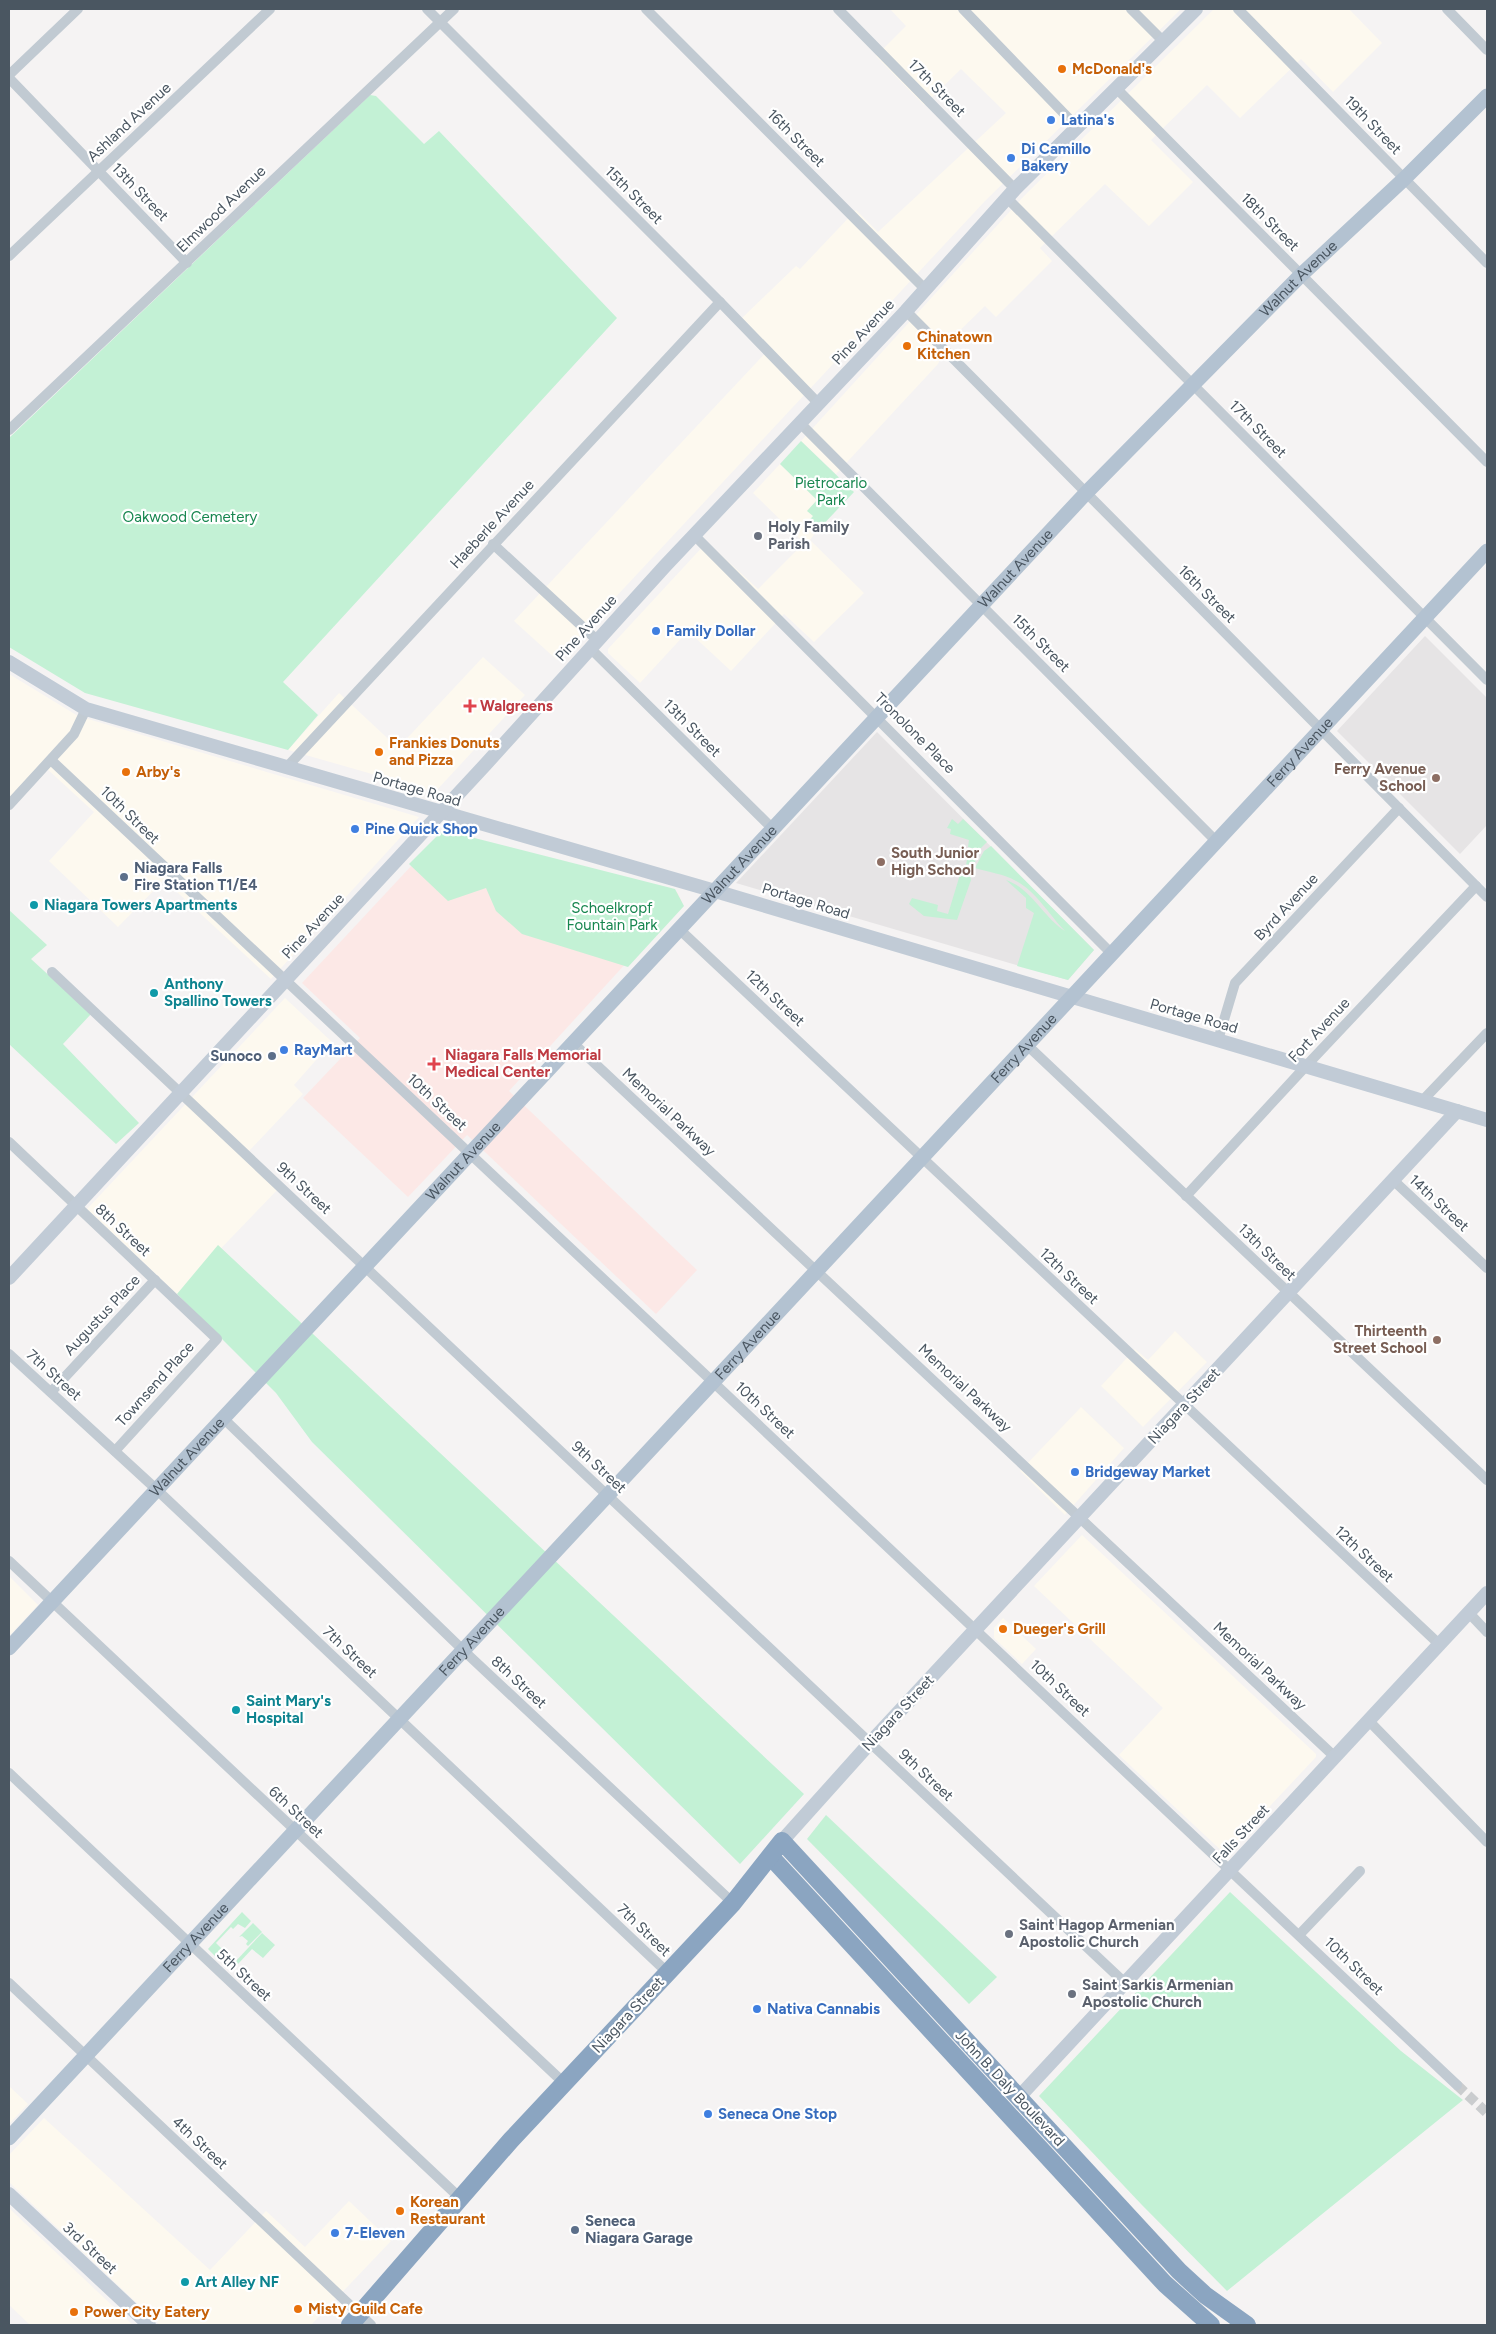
<svg xmlns="http://www.w3.org/2000/svg" width="1496" height="2334" font-family="Figtree,sans-serif">
<style>
.commercial{fill:#fdf9ef}
.education{fill:#e6e4e5}
.medical{fill:#fce8e6}
.green{fill:#c3f1d5}
.lines{fill:none;stroke-linecap:round;stroke-linejoin:round}
.street-tunnel{stroke:#caccce;stroke-width:10;stroke-dasharray:10 5;stroke-linecap:butt}
.street{stroke:#c1cad2;stroke-width:10}
.secondary{stroke:#c1cbd6;stroke-width:14}
.primary{stroke:#b3c2d1;stroke-width:15}
.highway{stroke:#8ba5c1;stroke-width:18}
.food-dot{fill:#e8710a;stroke:#fff;stroke-width:2}
.shop-dot{fill:#3f7fe0;stroke:#fff;stroke-width:2}
.worship-dot{fill:#6b7280;stroke:#fff;stroke-width:2}
.health-dot{fill:#e0444e;stroke:#fff;stroke-width:2}
.education-dot{fill:#8d6e63;stroke:#fff;stroke-width:2}
.service-dot{fill:#5c6f8a;stroke:#fff;stroke-width:2}
.culture-dot{fill:#0f9aa8;stroke:#fff;stroke-width:2}
.labels{text-anchor:middle;stroke-width:4.5;stroke-linejoin:round;paint-order:stroke}
.food-label{font-size:15px;font-weight:bold;fill:#c56008;stroke:#fff;text-anchor:start}
.street-label{font-size:15px;fill:#4a5661;stroke:#fff}
.shop-label{font-size:15px;font-weight:bold;fill:#366cbe;stroke:#fff;text-anchor:start}
.park-label{font-size:15px;fill:#17864f;stroke:#fff}
.worship-label{font-size:15px;font-weight:bold;fill:#5b616d;stroke:#fff;text-anchor:start}
.health-label{font-size:15px;font-weight:bold;fill:#be3a42;stroke:#fff;text-anchor:start}
.education-label{font-size:15px;font-weight:bold;fill:#785e54;stroke:#fff;text-anchor:end}
.service-label{font-size:15px;font-weight:bold;fill:#4e5e75;stroke:#fff;text-anchor:start}
.culture-label{font-size:15px;font-weight:bold;fill:#0d838f;stroke:#fff;text-anchor:start}
</style>
<rect width="100%" height="100%" fill="#f5f3f3"/>
<g class="commercial">
<path d="M 890,9 L 1181,9 L 985,201 L 557,660 L 514,621 L 770,348 L 742,318 L 796,266 L 800,269 L 856,210 L 878,232 L 1006,113 L 961,69 L 924,105 L 876,56 L 906,26 Z"/>
<path d="M 1214,9 L 1349,9 L 1382,43 L 1333,92 L 1301,59 L 1240,118 L 1207,85 L 1151,140 L 1193,182 L 1149,226 L 1105,184 L 1040,248 L 1052,261 L 996,317 L 985,306 L 947,343 L 938,364 L 836,474 L 801,441 L 1024,196 Z"/>
<path d="M 780,464 L 817,500 L 813,516 L 806,524 L 816,532 L 810,540 L 864,593 L 814,642 L 784,614 L 731,671 L 688,631 L 640,683 L 608,653 L 608,649 L 707,542 L 758,589 L 804,543 L 753,493 Z"/>
<path d="M 483,657 L 525,695 L 435,792 L 288,750 L 339,693 L 398,748 Z"/>
<path d="M 9,674 L 78,716 L 419,817 L 271,979 L 164,880 L 118,927 L 49,861 L 94,812 L 45,767 L 9,806 Z"/>
<path d="M 285,998 L 332,1042 L 294,1085 L 303,1094 L 249,1151 L 283,1184 L 177,1294 L 87,1209 Z"/>
<path d="M 1175,1331 L 1207,1362 L 1143,1427 L 1101,1386 L 1135,1349 L 1148,1360 Z"/>
<path d="M 1081,1407 L 1124,1448 L 1065,1515 L 1020,1471 Z"/>
<path d="M 1082,1535 L 1316,1754 L 1316,1757 L 1225,1854 L 1119,1755 L 1163,1708 L 1034,1586 Z"/>
<path d="M 9,1576 L 38,1605 L 9,1636 Z"/>
<path d="M 1003,1618 L 1036,1649 L 1022,1664 L 994,1638 L 994,1628 Z"/>
<path d="M 9,2086 L 28,2104 L 9,2124 Z"/>
<path d="M 44,2118 L 210,2270 L 266,2211 L 305,2247 L 349,2201 L 391,2241 L 311,2325 L 160,2325 L 9,2182 L 9,2155 Z"/>
<path d="M 9,2208 L 133,2325 L 30,2325 L 9,2305 Z"/>
</g>
<g class="education">
<path d="M 1425,636 L 1487,698 L 1487,825 L 1460,854 L 1337,731 Z"/>
<path d="M 877,732 L 1094,950 L 1068,980 L 736,883 Z"/>
</g>
<path class="medical" d="M 449,832 L 677,892 L 682,902 L 509,1091 L 697,1270 L 656,1314 L 467,1135 L 408,1197 L 303,1098 L 360,1038 L 302,983 L 441,834 Z"/>
<g class="green">
<path d="M 370,95 L 376,96 L 424,144 L 439,131 L 617,318 L 283,682 L 318,715 L 288,750 L 85,693 L 9,647 L 9,438 Z"/>
<path d="M 801,441 L 854,492 L 816,532 L 806,524 L 813,516 L 807,511 L 817,500 L 780,464 Z"/>
<path d="M 952,819 L 958,824 L 963,819 L 987,842 L 979,850 L 968,847 L 969,840 L 950,834 L 951,829 L 947,828 Z"/>
<path d="M 443,830 L 675,889 L 684,906 L 628,967 L 522,934 L 496,911 L 486,888 L 448,901 L 409,864 Z"/>
<path d="M 991,846 L 1094,950 L 1068,980 L 1017,966 L 1034,913 L 1026,908 L 1026,898 L 1006,880 C 1032,889 1044,918 1065,931 C 1050,916 1036,891 1016,881 C 1004,874 988,872 975,868 L 984,851 Z"/>
<path d="M 969,850 L 978,854 L 975,862 L 966,865 Z"/>
<path d="M 962,868 L 969,871 L 971,880 L 957,920 L 924,916 L 909,904 L 912,898 L 938,905 L 937,911 L 948,914 Z"/>
<path d="M 9,910 L 47,945 L 31,959 L 91,1014 L 63,1044 L 139,1123 L 116,1144 L 9,1044 Z"/>
<path d="M 218,1245 L 804,1794 L 740,1864 L 312,1442 L 276,1393 L 177,1294 Z"/>
<path d="M 826,1815 L 997,1977 L 969,2004 L 807,1839 Z"/>
<path d="M 1230,1892 L 1401,2051 L 1463,2100 L 1227,2291 L 1141,2204 L 1039,2096 Z"/>
<path d="M 242,1912 L 251,1921 L 245,1928 L 238,1924 L 233,1929 L 231,1927 L 216,1943 L 224,1951 L 217,1958 L 208,1949 Z"/>
<path d="M 253,1923 L 262,1932 L 248,1946 L 246,1944 L 248,1941 L 242,1936 L 239,1937 Z"/>
<path d="M 262,1933 L 275,1945 L 263,1958 L 252,1949 L 238,1964 L 235,1962 Z"/>
</g>
<g class="lines">
<path class="street-tunnel" d="M 1457,2085 L 1487,2113"/>
<g class="street">
<path d="M 427,9 L 720,302 L 819,404"/>
<path d="M 646,9 L 925,289"/>
<path d="M 838,9 L 1015,189"/>
<path d="M 963,9 L 1077,127"/>
<path d="M 1131,9 L 1163,41"/>
<path d="M 1238,9 L 1487,263"/>
<path d="M 1447,9 L 1487,50"/>
<path d="M 9,75 L 78,9"/>
<path d="M 9,78 L 187,263"/>
<path d="M 1116,88 L 1487,462"/>
<path d="M 1007,198 L 1487,680"/>
<path d="M 9,256 L 270,9"/>
<path d="M 906,311 L 1487,897"/>
<path d="M 800,423 L 1217,842"/>
<path d="M 9,430 L 454,9"/>
<path d="M 694,535 L 1112,954"/>
<path d="M 493,544 L 598,641"/>
<path d="M 591,649 L 773,829"/>
<path d="M 51,760 L 713,1382 L 1457,2085"/>
<path d="M 287,767 L 720,302"/>
<path d="M 9,805 L 74,734 L 86,709"/>
<path d="M 679,929 L 1439,1644"/>
<path d="M 52,972 L 1125,1983"/>
<path d="M 1218,1040 L 1235,983 L 1399,808"/>
<path d="M 573,1043 L 1335,1757"/>
<path d="M 1027,1045 L 1487,1480"/>
<path d="M 1423,1100 L 1487,1033"/>
<path d="M 9,1142 L 217,1339 L 115,1451"/>
<path d="M 1393,1180 L 1487,1268"/>
<path d="M 1186,1196 L 1306,1066 L 1476,886"/>
<path d="M 9,1354 L 156,1489 L 668,1973"/>
<path d="M 51,1392 L 155,1280"/>
<path d="M 223,1418 L 463,1650 L 733,1903"/>
<path d="M 9,1561 L 564,2083"/>
<path d="M 1469,1613 L 1487,1632"/>
<path d="M 1369,1721 L 1487,1842"/>
<path d="M 9,1773 L 460,2198"/>
<path d="M 1299,1935 L 1360,1871"/>
<path d="M 9,1983 L 371,2325"/>
</g>
<g class="secondary">
<path d="M 9,662 L 86,709 L 715,891 L 1487,1120"/>
<path d="M 9,1278 L 485,765 L 665,566 L 906,311 L 1015,189 L 1196,9"/>
<path d="M 782,1841 L 870,1743 L 1457,1111"/>
<path d="M 1019,2097 L 1487,1593"/>
<path d="M 9,2194 L 149,2325"/>
</g>
<g class="primary">
<path id="s1" d="M 9,1648 L 1086,493 L 1301,275 L 1404,179 L 1487,96"/>
<path id="s2" d="M 9,2138 L 1487,551"/>
</g>
<g class="highway">
<path d="M 771,1857 L 1165,2284 L 1211,2325"/>
<path d="M 350,2325 L 511,2140 L 733,1903 L 782,1841 L 1179,2271 L 1205,2295 L 1247,2325"/>
</g>
</g>
<g class="food-dot">
<circle cx="1062" cy="69" r="5"/>
<circle cx="907" cy="346" r="5"/>
<circle cx="379" cy="752" r="5"/>
<circle cx="126" cy="772" r="5"/>
<circle cx="1003" cy="1629" r="5"/>
<circle cx="400" cy="2211" r="5"/>
<circle cx="298" cy="2309" r="5"/>
<circle cx="74" cy="2312" r="5"/>
</g>
<g class="shop-dot">
<circle cx="1051" cy="120" r="5"/>
<circle cx="1011" cy="158" r="5"/>
<circle cx="656" cy="631" r="5"/>
<circle cx="355" cy="829" r="5"/>
<circle cx="284" cy="1050" r="5"/>
<circle cx="1075" cy="1472" r="5"/>
<circle cx="757" cy="2009" r="5"/>
<circle cx="708" cy="2114" r="5"/>
<circle cx="335" cy="2233" r="5"/>
</g>
<g class="worship-dot">
<circle cx="758" cy="536" r="5"/>
<circle cx="1009" cy="1934" r="5"/>
<circle cx="1072" cy="1994" r="5"/>
</g>
<g class="health-dot">
<path d="M467.5 698.5h5v5h5v5h-5v5h-5v-5h-5v-5h5z"/>
<path d="M431.5 1056.5h5v5h5v5h-5v5h-5v-5h-5v-5h5z"/>
</g>
<g class="education-dot">
<circle cx="1436" cy="778" r="5"/>
<circle cx="881" cy="862" r="5"/>
<circle cx="1437" cy="1340" r="5"/>
</g>
<g class="service-dot">
<circle cx="124" cy="877" r="5"/>
<circle cx="272" cy="1056" r="5"/>
<circle cx="575" cy="2230" r="5"/>
</g>
<g class="culture-dot">
<circle cx="34" cy="905" r="5"/>
<circle cx="154" cy="993" r="5"/>
<circle cx="236" cy="1710" r="5"/>
<circle cx="185" cy="2282" r="5"/>
</g>
<g class="labels">
<g class="food-label">
<text x="1072" y="74">McDonald's</text>
<text x="917" y="342">Chinatown<tspan x="917" dy="17">Kitchen</tspan></text>
<text x="389" y="748">Frankies Donuts<tspan x="389" dy="17">and Pizza</tspan></text>
<text x="136" y="777">Arby's</text>
<text x="1013" y="1634">Dueger's Grill</text>
<text x="410" y="2207">Korean<tspan x="410" dy="17">Restaurant</tspan></text>
<text x="308" y="2314">Misty Guild Cafe</text>
<text x="84" y="2317">Power City Eatery</text>
</g>
<g class="street-label">
<text transform="translate(937 88) rotate(45)" y="5">17th Street</text>
<text transform="translate(129 122) rotate(-43)" y="5">Ashland Avenue</text>
<text transform="translate(1373 125) rotate(46)" y="5">19th Street</text>
<text transform="translate(796 138) rotate(45)" y="5">16th Street</text>
<text transform="translate(140 192) rotate(46)" y="5">13th Street</text>
<text transform="translate(634 195) rotate(45)" y="5">15th Street</text>
<text transform="translate(221 209) rotate(-44)" y="5">Elmwood Avenue</text>
<text transform="translate(1270 222) rotate(45)" y="5">18th Street</text>
<text dy="5" stroke="none"><textPath href="#s1" startOffset="1881">Walnut Avenue</textPath></text>
<text transform="translate(863 332) rotate(-47)" y="5">Pine Avenue</text>
<text transform="translate(1258 429) rotate(45)" y="5">17th Street</text>
<text transform="translate(492 524) rotate(-47)" y="5">Haeberle Avenue</text>
<text dy="5" stroke="none"><textPath href="#s1" startOffset="1476">Walnut Avenue</textPath></text>
<text transform="translate(1207 594) rotate(45)" y="5">16th Street</text>
<text transform="translate(586 628) rotate(-48)" y="5">Pine Avenue</text>
<text transform="translate(1041 643) rotate(45)" y="5">15th Street</text>
<text transform="translate(692 728) rotate(45)" y="5">13th Street</text>
<text transform="translate(915 733) rotate(45)" y="5">Tronolone Place</text>
<text dy="5" stroke="none"><textPath href="#s2" startOffset="1894">Ferry Avenue</textPath></text>
<text transform="translate(417 789) rotate(16)" y="5">Portage Road</text>
<text transform="translate(130 815) rotate(44)" y="5">10th Street</text>
<text dy="5" stroke="none"><textPath href="#s1" startOffset="1071">Walnut Avenue</textPath></text>
<text transform="translate(806 901) rotate(17)" y="5">Portage Road</text>
<text transform="translate(1286 907) rotate(-47)" y="5">Byrd Avenue</text>
<text transform="translate(313 926) rotate(-47)" y="5">Pine Avenue</text>
<text transform="translate(775 998) rotate(43)" y="5">12th Street</text>
<text transform="translate(1194 1016) rotate(16)" y="5">Portage Road</text>
<text transform="translate(1319 1030) rotate(-47)" y="5">Fort Avenue</text>
<text dy="5" stroke="none"><textPath href="#s2" startOffset="1489">Ferry Avenue</textPath></text>
<text transform="translate(437 1102) rotate(43)" y="5">10th Street</text>
<text transform="translate(669 1112) rotate(43)" y="5">Memorial Parkway</text>
<text dy="5" stroke="none"><textPath href="#s1" startOffset="666">Walnut Avenue</textPath></text>
<text transform="translate(304 1188) rotate(43)" y="5">9th Street</text>
<text transform="translate(1439 1203) rotate(43)" y="5">14th Street</text>
<text transform="translate(123 1230) rotate(43)" y="5">8th Street</text>
<text transform="translate(1267 1252) rotate(44)" y="5">13th Street</text>
<text transform="translate(1069 1276) rotate(43)" y="5">12th Street</text>
<text transform="translate(102 1315) rotate(-47)" y="5">Augustus Place</text>
<text dy="5" stroke="none"><textPath href="#s2" startOffset="1084">Ferry Avenue</textPath></text>
<text transform="translate(54 1375) rotate(42)" y="5">7th Street</text>
<text transform="translate(155 1384) rotate(-48)" y="5">Townsend Place</text>
<text transform="translate(965 1388) rotate(43)" y="5">Memorial Parkway</text>
<text transform="translate(1184 1406) rotate(-47)" y="5">Niagara Street</text>
<text transform="translate(765 1410) rotate(43)" y="5">10th Street</text>
<text dy="5" stroke="none"><textPath href="#s1" startOffset="261">Walnut Avenue</textPath></text>
<text transform="translate(599 1467) rotate(43)" y="5">9th Street</text>
<text transform="translate(1364 1554) rotate(43)" y="5">12th Street</text>
<text dy="5" stroke="none"><textPath href="#s2" startOffset="679">Ferry Avenue</textPath></text>
<text transform="translate(350 1652) rotate(43)" y="5">7th Street</text>
<text transform="translate(1260 1666) rotate(43)" y="5">Memorial Parkway</text>
<text transform="translate(519 1682) rotate(43)" y="5">8th Street</text>
<text transform="translate(1060 1688) rotate(43)" y="5">10th Street</text>
<text transform="translate(898 1713) rotate(-47)" y="5">Niagara Street</text>
<text transform="translate(926 1775) rotate(43)" y="5">9th Street</text>
<text transform="translate(296 1812) rotate(43)" y="5">6th Street</text>
<text transform="translate(1241 1834) rotate(-47)" y="5">Falls Street</text>
<text transform="translate(644 1930) rotate(44)" y="5">7th Street</text>
<text dy="5" stroke="none"><textPath href="#s2" startOffset="274">Ferry Avenue</textPath></text>
<text transform="translate(1354 1966) rotate(44)" y="5">10th Street</text>
<text transform="translate(244 1975) rotate(43)" y="5">5th Street</text>
<text transform="translate(628 2015) rotate(-47)" y="5">Niagara Street</text>
<text transform="translate(1010 2088) rotate(47)" y="5">John B. Daly Boulevard</text>
<text transform="translate(200 2143) rotate(43)" y="5">4th Street</text>
<text transform="translate(90 2248) rotate(43)" y="5">3rd Street</text>
</g>
<g class="shop-label">
<text x="1061" y="125">Latina's</text>
<text x="1021" y="154">Di Camillo<tspan x="1021" dy="17">Bakery</tspan></text>
<text x="666" y="636">Family Dollar</text>
<text x="365" y="834">Pine Quick Shop</text>
<text x="294" y="1055">RayMart</text>
<text x="1085" y="1477">Bridgeway Market</text>
<text x="767" y="2014">Nativa Cannabis</text>
<text x="718" y="2119">Seneca One Stop</text>
<text x="345" y="2238">7-Eleven</text>
</g>
<g class="park-label">
<text x="831" y="488">Pietrocarlo<tspan x="831" dy="17">Park</tspan></text>
<text x="190" y="522">Oakwood Cemetery</text>
<text x="612" y="913">Schoelkropf<tspan x="612" dy="17">Fountain Park</tspan></text>
</g>
<g class="worship-label">
<text x="768" y="532">Holy Family<tspan x="768" dy="17">Parish</tspan></text>
<text x="1019" y="1930">Saint Hagop Armenian<tspan x="1019" dy="17">Apostolic Church</tspan></text>
<text x="1082" y="1990">Saint Sarkis Armenian<tspan x="1082" dy="17">Apostolic Church</tspan></text>
</g>
<g class="health-label">
<text x="480" y="711">Walgreens</text>
<text x="445" y="1060">Niagara Falls Memorial<tspan x="445" dy="17">Medical Center</tspan></text>
</g>
<g class="education-label">
<text x="1426" y="774">Ferry Avenue<tspan x="1426" dy="17">School</tspan></text>
<text x="891" y="858" text-anchor="start">South Junior<tspan x="891" dy="17">High School</tspan></text>
<text x="1427" y="1336">Thirteenth<tspan x="1427" dy="17">Street School</tspan></text>
</g>
<g class="service-label">
<text x="134" y="873">Niagara Falls<tspan x="134" dy="17">Fire Station T1/E4</tspan></text>
<text x="262" y="1061" text-anchor="end">Sunoco</text>
<text x="585" y="2226">Seneca<tspan x="585" dy="17">Niagara Garage</tspan></text>
</g>
<g class="culture-label">
<text x="44" y="910">Niagara Towers Apartments</text>
<text x="164" y="989">Anthony<tspan x="164" dy="17">Spallino Towers</tspan></text>
<text x="246" y="1706">Saint Mary's<tspan x="246" dy="17">Hospital</tspan></text>
<text x="195" y="2287">Art Alley NF</text>
</g>
</g>
<rect width="1496" height="2334" fill="none" stroke="#4a5661" stroke-width="20"/>
</svg>
